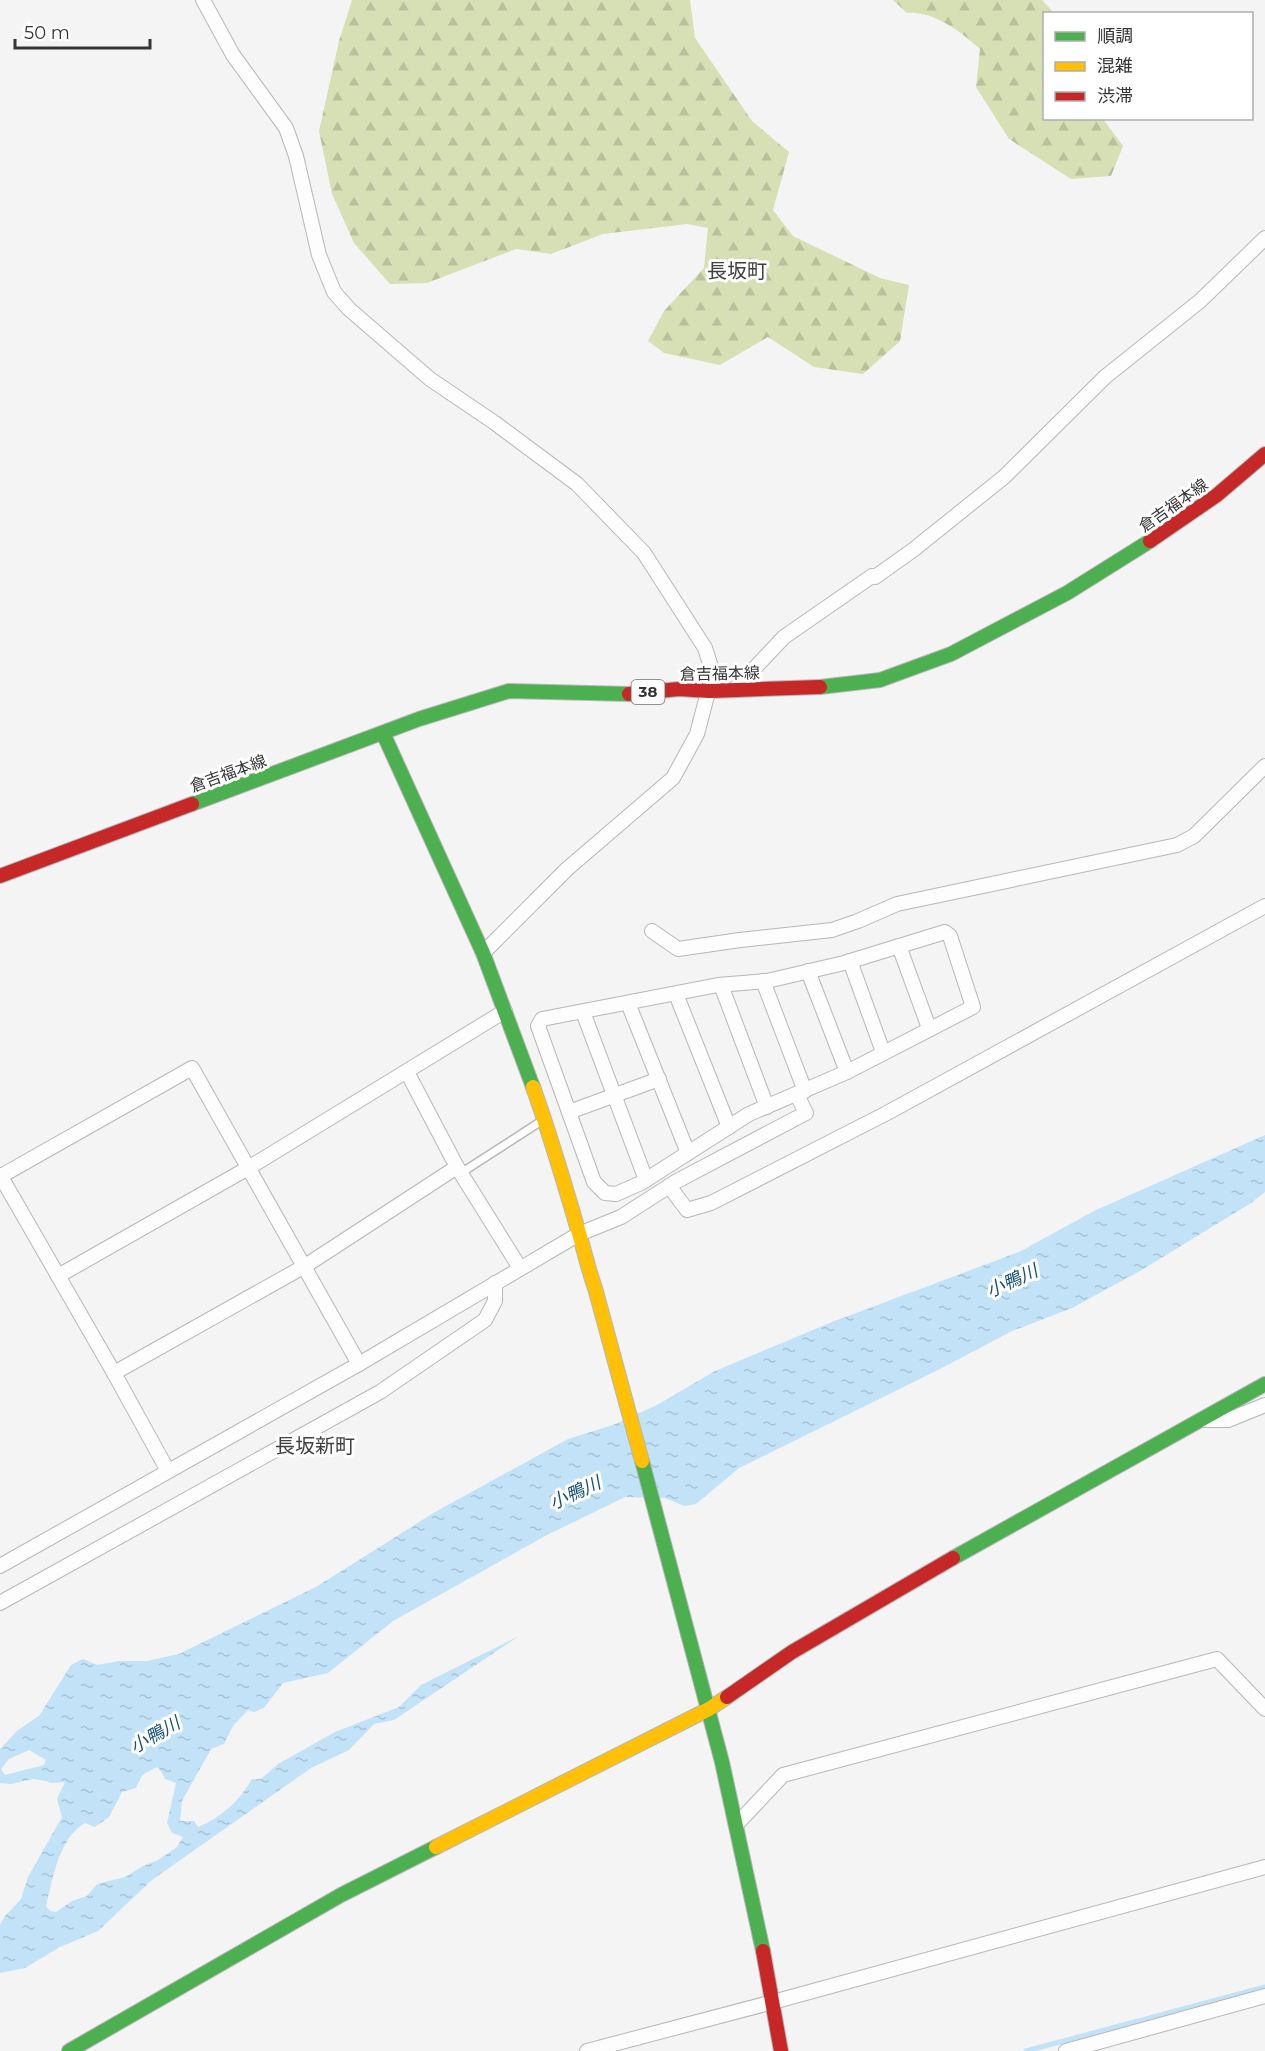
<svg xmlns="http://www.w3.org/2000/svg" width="1265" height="2051" font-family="Montserrat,'Noto Sans JP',sans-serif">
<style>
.forest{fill:url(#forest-firs)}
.water{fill:url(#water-ripples);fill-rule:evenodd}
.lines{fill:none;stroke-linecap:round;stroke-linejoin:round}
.stream{stroke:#c2e2f8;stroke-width:5}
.lane-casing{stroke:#b7b7b8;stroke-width:10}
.street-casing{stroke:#b7b7b8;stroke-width:16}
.fast-casing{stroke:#b7b7b8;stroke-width:16}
.slow-casing{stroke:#b7b7b8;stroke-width:16}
.jam-casing{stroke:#b7b7b8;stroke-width:16}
.lane{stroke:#fdfdfe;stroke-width:7}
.street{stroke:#fdfdfe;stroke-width:14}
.fast{stroke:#4caf50;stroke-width:14}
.slow{stroke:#ffc107;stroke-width:14}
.jam{stroke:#c62828;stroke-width:14}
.labels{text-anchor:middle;stroke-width:6;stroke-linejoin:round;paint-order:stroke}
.shield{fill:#fff;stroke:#727272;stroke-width:1.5}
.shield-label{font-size:15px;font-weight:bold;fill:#353536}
.street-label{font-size:16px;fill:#353536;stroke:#fff}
.water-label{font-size:18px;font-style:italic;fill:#165174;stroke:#fff}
.quarter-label{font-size:20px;fill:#404041;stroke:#fff}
</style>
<defs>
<pattern id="forest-firs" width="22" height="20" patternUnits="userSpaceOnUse" patternTransform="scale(1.5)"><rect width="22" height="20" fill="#d6e0b4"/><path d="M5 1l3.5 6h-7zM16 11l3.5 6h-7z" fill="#b8c19b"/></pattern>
<pattern id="water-ripples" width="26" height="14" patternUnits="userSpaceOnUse" patternTransform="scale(1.5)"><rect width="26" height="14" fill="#c2e2f8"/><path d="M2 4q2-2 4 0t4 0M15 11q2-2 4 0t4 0" fill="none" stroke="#a7c2d5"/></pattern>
</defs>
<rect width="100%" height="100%" fill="#f4f4f5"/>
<g class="forest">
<path d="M 352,0 L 690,0 L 695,38 L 752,121 L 789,152 L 773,210 L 793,236 L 880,278 L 909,285 L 900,341 L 863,374 L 814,367 L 768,337 L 720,365 L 664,353 L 648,341 L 664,311 L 704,268 L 708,228 L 687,224 L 603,234 L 551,254 L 516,249 L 427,283 L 390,284 L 354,243 L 332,194 L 319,131 L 339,41 Z"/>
<path d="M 893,0 L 1042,0 L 1054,13 L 1044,14 L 1044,118 L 1103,119 L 1123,146 L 1111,176 L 1071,179 L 1009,139 L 976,87 L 980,49 C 961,32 934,11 907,13 Z"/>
</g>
<path class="water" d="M 1265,1135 L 1265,1192 L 1251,1203 L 1140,1271 L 1072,1308 L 1012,1331 L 940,1369 L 739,1468 L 696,1504 L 684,1506 L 665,1498 L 625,1497 L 547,1535 L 393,1621 L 328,1673 L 283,1683 L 264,1708 L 254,1712 L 248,1710 L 233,1726 L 224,1744 L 211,1749 L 182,1801 L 180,1821 L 194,1821 L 198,1827 C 222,1817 240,1800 252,1779 L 261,1779 L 278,1764 L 335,1732 L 399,1707 L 421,1685 L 519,1636 L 394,1720 L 374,1724 L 349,1750 L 311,1768 L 152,1880 L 98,1931 L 60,1947 L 25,1968 L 0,1973 L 0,1925 L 5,1916 L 21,1899 L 28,1877 L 62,1817 L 57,1799 L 65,1782 L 51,1783 L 46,1781 L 33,1779 L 11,1784 L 0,1783 L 0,1749 L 18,1730 L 39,1716 L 71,1665 L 83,1659 L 97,1665 L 119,1661 L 147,1661 L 179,1654 L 316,1587 L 435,1512 L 568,1439 L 613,1425 L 657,1405 L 715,1371 L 832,1322 L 1019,1252 L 1094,1211 ZM 29,1750 L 46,1760 L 44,1765 L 5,1775 L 1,1769 L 9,1759 ZM 157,1767 L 161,1771 L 165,1779 L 176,1783 L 167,1823 L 172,1833 L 183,1837 L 177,1847 L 158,1860 L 143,1866 L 125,1877 L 97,1884 L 87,1896 L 72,1901 L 56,1912 L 50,1911 L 46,1906 C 53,1879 58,1839 85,1823 L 95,1827 L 109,1817 L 122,1792 L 136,1788 L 142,1775 Z"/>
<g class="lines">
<path class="stream" d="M 1026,2051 L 1265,1987"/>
<defs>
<path id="lane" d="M 461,1173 L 543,1120"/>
<g id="street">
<path d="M 203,0 L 233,55 L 286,128 L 296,156 L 319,255 L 334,292 L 349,309 L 430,379 L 495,423 L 577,484 L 644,553 L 705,648 L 713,673 L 697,734 L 673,778 L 567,869 L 483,953"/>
<path d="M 735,689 L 784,637 L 872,576 L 875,577 L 913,550 L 1004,477 L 1105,377 L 1200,301 L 1265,238"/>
<path d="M 652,931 L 678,949 L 740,940 L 832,930 L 858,921 L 897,904 L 1177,845 L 1194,836 L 1265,766"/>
<path d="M 945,932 L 950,936 L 973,1007 L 847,1072 L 749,1114 L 641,1183 L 616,1194 L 605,1193 L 594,1182 L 538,1026 L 542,1019 L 718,985 L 767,981 L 844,963 Z"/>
<path d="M 899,946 L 929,1028"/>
<path d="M 850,961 L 883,1052"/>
<path d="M 808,971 L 847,1072"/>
<path d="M 763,981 L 805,1091"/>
<path d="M 721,985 L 767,1107"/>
<path d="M 676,994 L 729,1127"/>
<path d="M 628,1003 L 688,1153"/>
<path d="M 583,1012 L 646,1180"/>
<path d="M 407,1072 L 457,1167 L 520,1268"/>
<path d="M 569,1112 L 659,1079"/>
<path d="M 0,1175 L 114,1373 L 168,1471"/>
<path d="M 1,1176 L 192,1068 L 359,1364"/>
<path d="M 669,1186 L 687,1210 L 711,1203 L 887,1113 L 1265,906"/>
<path d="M 58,1276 L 250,1167 L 505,1011"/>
<path d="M 114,1373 L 305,1266 L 457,1167"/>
<path d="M 1204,1420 L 1228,1420 L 1265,1405"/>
<path d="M 0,1566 L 359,1364 L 579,1234 L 621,1217 L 677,1181 L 806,1113 L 797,1095"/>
<path d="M 0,1603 L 380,1392 L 485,1320 L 495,1301 L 495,1283"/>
<path d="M 736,1825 L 783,1775 L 1217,1659 L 1265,1709"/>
<path d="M 587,2051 L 773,2002 L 1265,1867"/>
<path d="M 1066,2051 L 1265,1996"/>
</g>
<g id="fast">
<path d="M 820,687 L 880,680 L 951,654 L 1067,593 L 1150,541"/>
<path d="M 383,733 L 483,953 L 533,1087"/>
<path d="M 192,804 L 419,719 L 509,691 L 629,694"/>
<path d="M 642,1461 L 722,1762 L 763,1951"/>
<path d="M 953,1558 L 1265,1384"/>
<path d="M 69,2051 L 341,1895 L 436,1847"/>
</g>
<g id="slow">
<path d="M 533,1087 C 550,1134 564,1182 578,1230 C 584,1249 588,1269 595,1288 L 642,1461"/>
<path d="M 436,1847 L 709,1709 L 727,1697"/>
</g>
<g id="jam">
<path d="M 1150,541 L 1217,495 L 1265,454"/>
<path d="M 629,694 L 679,689 L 709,691 L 820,687"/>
<path d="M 0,876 L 192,804"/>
<path d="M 727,1697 L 792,1652 L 953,1558"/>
<path d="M 763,1951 L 781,2051"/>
</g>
</defs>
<use href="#lane" class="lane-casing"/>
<use href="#street" class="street-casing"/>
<use href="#fast" class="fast-casing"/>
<use href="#slow" class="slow-casing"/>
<use href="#jam" class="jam-casing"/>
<use href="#lane" class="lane"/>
<use href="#street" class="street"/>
<use href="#fast" class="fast"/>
<use href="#slow" class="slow"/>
<use href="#jam" class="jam"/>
</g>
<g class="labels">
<rect class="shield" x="631.5" y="680" width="33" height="24" rx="4.5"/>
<g class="shield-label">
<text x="648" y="697">38</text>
</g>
<g class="street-label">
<text transform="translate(1173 505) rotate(-35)" y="6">倉吉福本線</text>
<text transform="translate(720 673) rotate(-1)" y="6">倉吉福本線</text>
<text transform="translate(228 773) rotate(-20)" y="6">倉吉福本線</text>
</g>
<g class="water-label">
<text transform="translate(1012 1281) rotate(-25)" y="6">小鴨川</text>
<text transform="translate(575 1493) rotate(-25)" y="6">小鴨川</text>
<text transform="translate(155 1735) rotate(-30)" y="6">小鴨川</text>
</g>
<g class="quarter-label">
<text x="737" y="278">長坂町</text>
<text x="315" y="1453">長坂新町</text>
</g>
</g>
<rect x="1043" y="12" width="210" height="108" fill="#ffffff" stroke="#aeaeaf" stroke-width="1.5"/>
<rect x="1055" y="32" width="30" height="9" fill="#4caf50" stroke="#aeaeaf" stroke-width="1.5"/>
<text x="1097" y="42" font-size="18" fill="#353536">順調</text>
<rect x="1055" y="62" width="30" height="9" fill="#ffc107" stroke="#aeaeaf" stroke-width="1.5"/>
<text x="1097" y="72" font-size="18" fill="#353536">混雑</text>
<rect x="1055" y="92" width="30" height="9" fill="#c62828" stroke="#aeaeaf" stroke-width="1.5"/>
<text x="1097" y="102" font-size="18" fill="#353536">渋滞</text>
<path d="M15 39v9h135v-9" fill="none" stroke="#353536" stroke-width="3"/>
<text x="24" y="39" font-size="18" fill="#353536" stroke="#ffffff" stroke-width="4.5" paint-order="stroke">50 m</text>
</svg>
